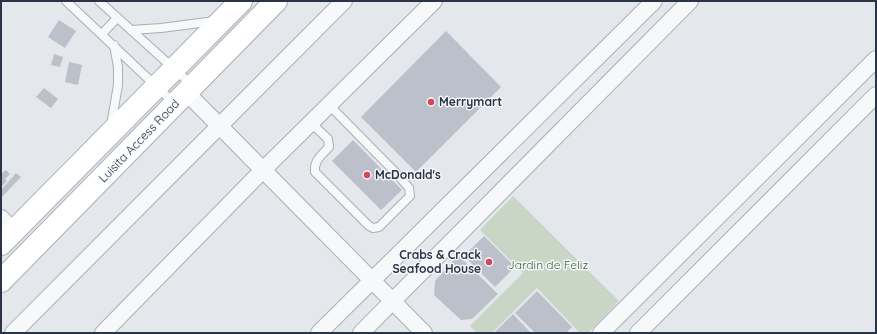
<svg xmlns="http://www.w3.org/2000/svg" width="877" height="334" font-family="Quicksand,sans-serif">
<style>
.green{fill:#c9d6c5}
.building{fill:#bbc0ca}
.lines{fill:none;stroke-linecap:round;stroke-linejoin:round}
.service-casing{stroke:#a9aeb7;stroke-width:10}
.minor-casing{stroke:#a9aeb7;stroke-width:18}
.secondary-casing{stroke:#a9aeb7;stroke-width:24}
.service{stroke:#f7f8fa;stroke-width:8}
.minor{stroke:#f7f8fa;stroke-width:16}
.secondary{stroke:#fff;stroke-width:22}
.poi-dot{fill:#d1495b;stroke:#f4f6f9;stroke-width:1.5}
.labels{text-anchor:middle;stroke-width:3;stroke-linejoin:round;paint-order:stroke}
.poi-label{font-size:12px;font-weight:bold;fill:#2b3445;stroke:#f4f6f9;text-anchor:start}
.street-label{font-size:12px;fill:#2b3445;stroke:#f4f6f9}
.park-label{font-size:12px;fill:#3f6138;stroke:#f4f6f9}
</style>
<rect width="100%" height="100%" fill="#e4e7ec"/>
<path class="green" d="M 513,196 L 619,301 L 588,333 L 580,333 L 537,288 L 492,333 L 477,333 L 470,326 L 523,273 L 480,230 Z"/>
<g class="building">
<path d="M 59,20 L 76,31 L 65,48 L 48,37 Z"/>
<path d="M 446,31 L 501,87 L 416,172 L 361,117 Z"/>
<path d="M 54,54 L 63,57 L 60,67 L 51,65 Z"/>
<path d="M 69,62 L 82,65 L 78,85 L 65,82 Z"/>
<path d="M 44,88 L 58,99 L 51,108 L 36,97 Z"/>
<path d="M 353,140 L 402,190 L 381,210 L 332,161 Z"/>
<path d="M 6,170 L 10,174 L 5,179 L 7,181 L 1,187 L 1,174 Z"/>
<path d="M 16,173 L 21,177 L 1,198 L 1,190 Z"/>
<path d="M 484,236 L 515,267 L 495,287 L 464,256 Z"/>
<path d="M 458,255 L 498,294 L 472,319 L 461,320 L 434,295 L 435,281 Z"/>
<path d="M 537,291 L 572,327 L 566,333 L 535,333 L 515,313 Z"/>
<path d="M 513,314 L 531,333 L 494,333 Z"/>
</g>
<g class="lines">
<defs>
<g id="service">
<path d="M 66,1 L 175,104"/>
<path d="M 99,1 L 193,86"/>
<path d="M 131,30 L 161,28 L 215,21"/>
<path d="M 102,34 L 117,18"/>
<path d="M 311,123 L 328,139 L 329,147 C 321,156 314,160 315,172 L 369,226 L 373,228 L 379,227 L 410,196 L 409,188 L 396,173 L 329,105"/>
<path d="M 111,125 L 118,85 L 118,67 L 114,45"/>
</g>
<g id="minor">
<path d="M 187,93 L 424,333"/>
<path d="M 1,218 L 14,232"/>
<path d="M 13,333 L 344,1"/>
<path d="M 103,333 L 263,170 L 434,1"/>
<path d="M 319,333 L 654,1"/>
<path d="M 361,333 L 690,1"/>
<path d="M 601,333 L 876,59"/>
<path d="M 638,333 L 876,95"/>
</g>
<g id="secondary">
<path d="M 1,244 L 241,1"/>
<path d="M 1,281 L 276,1"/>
</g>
</defs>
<use href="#service" class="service-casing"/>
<use href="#minor" class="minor-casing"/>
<use href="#secondary" class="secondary-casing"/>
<use href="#service" class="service"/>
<use href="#minor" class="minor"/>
<use href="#secondary" class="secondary"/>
</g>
<g class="poi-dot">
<circle cx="431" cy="102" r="4"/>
<circle cx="367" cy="175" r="4"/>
<circle cx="489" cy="262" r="4"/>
</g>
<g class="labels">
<g class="poi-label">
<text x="439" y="106">Merrymart</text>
<text x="375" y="179">McDonald's</text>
<text x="481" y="259" text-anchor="end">Crabs &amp; Crack<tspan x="481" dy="14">Seafood House</tspan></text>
</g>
<g class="street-label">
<text transform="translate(139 141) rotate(-46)" y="4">Luisita Access Road</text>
</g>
<g class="park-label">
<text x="548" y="269">Jardin de Feliz</text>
</g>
</g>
<rect width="877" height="334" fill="none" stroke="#2b3445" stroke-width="4"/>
</svg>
